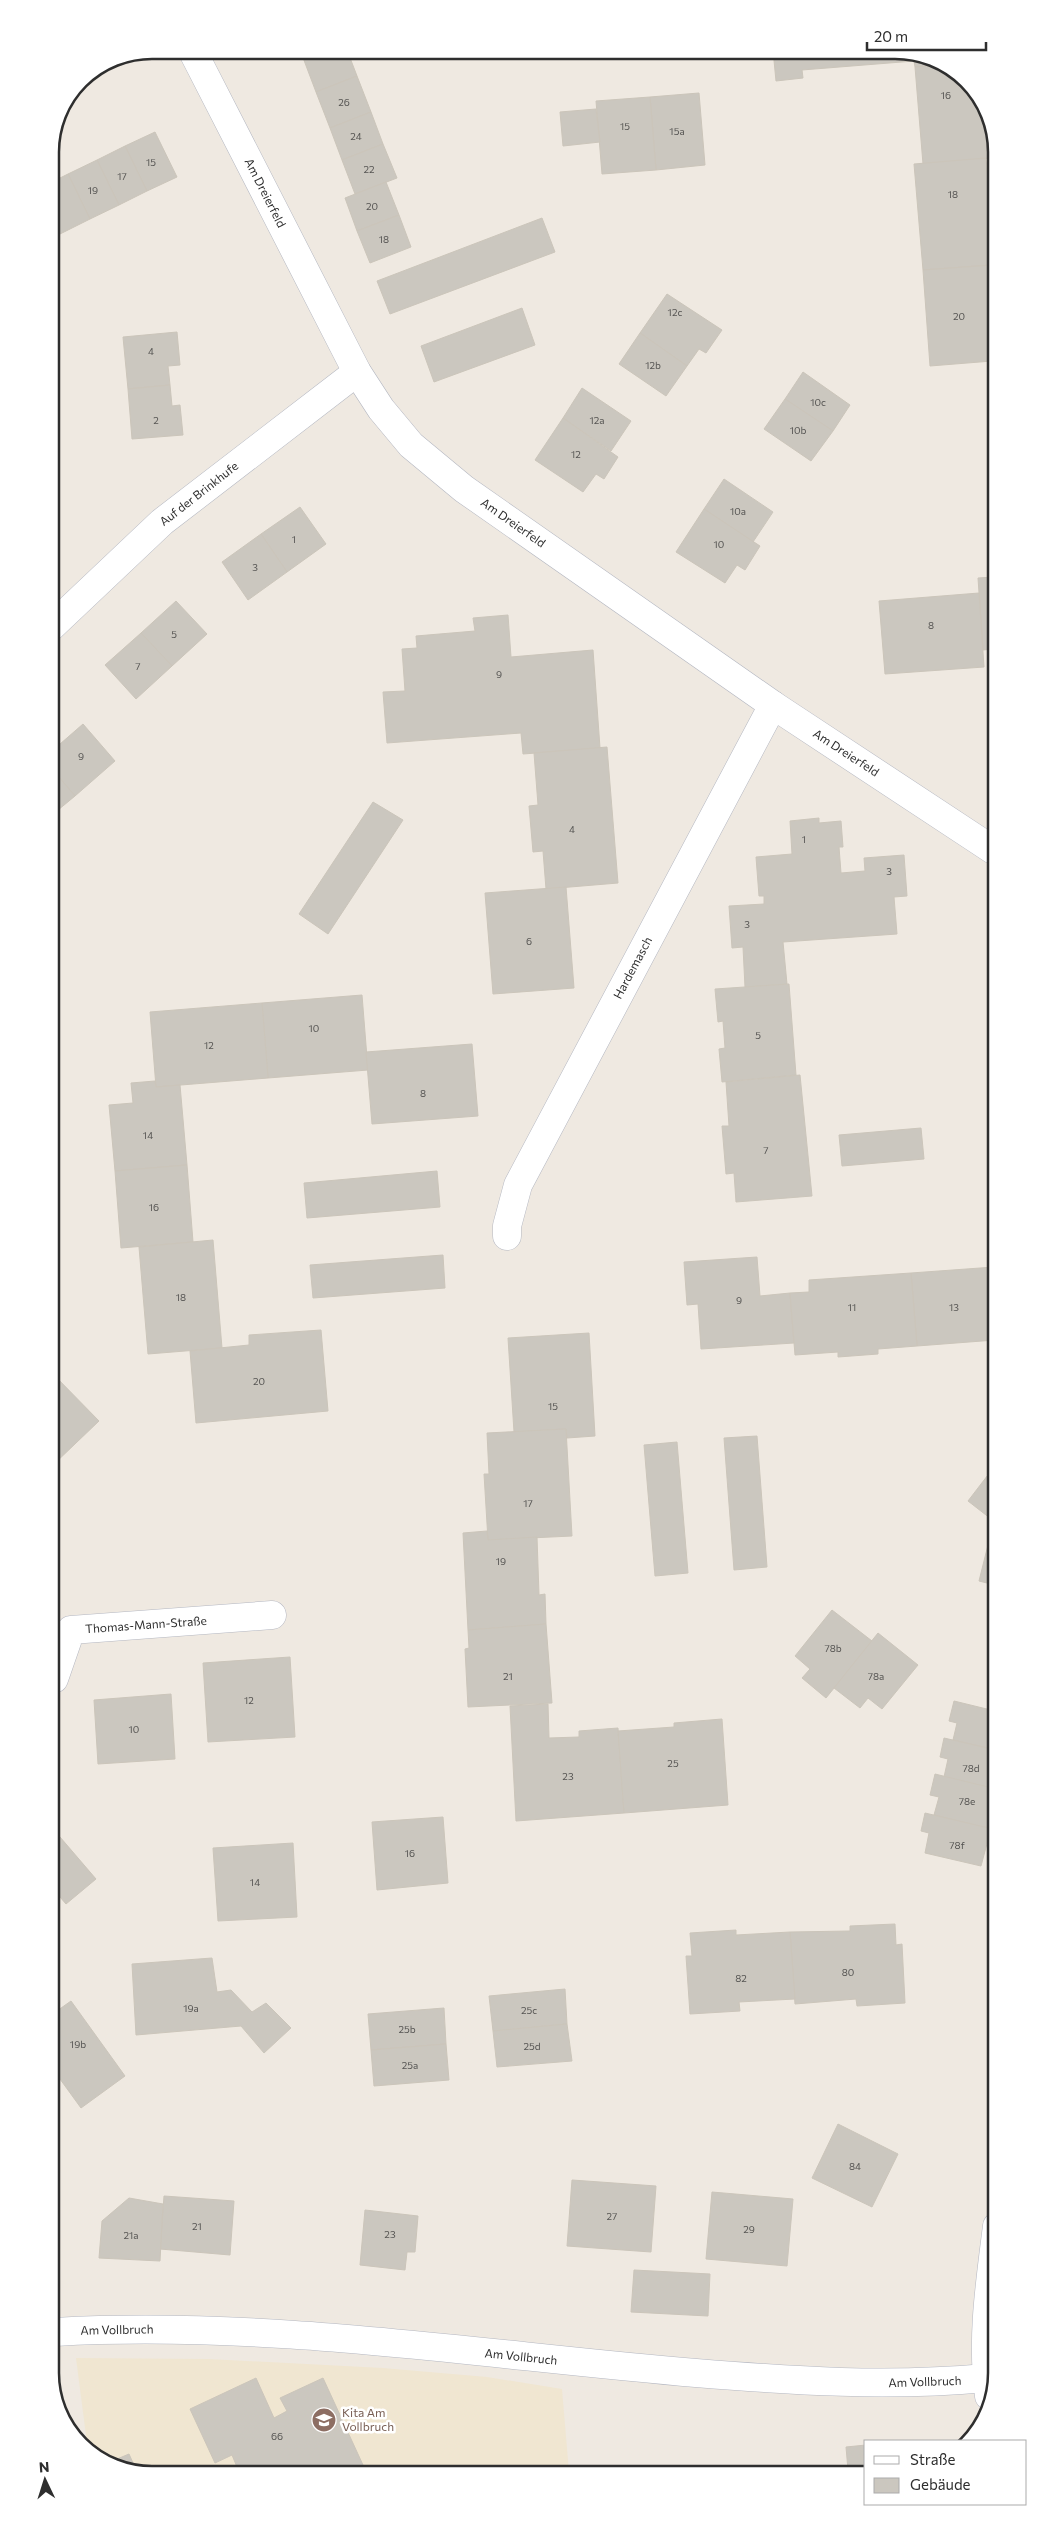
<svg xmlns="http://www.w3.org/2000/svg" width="1047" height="2525" font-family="Commissioner,sans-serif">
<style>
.education{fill:#f0e6d1}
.building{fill:#cbc7bf;stroke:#cbc5ba}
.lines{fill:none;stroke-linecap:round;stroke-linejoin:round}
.minor-casing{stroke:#b4b7c1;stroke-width:29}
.minor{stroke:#fff;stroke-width:28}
.labels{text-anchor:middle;stroke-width:5;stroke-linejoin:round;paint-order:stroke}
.number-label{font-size:10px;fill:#555452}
.street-label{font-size:12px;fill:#2e2e2e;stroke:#fff}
.education-label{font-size:12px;fill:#785e54;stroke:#fff;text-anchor:start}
.rim{fill:none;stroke:#2e2e2e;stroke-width:2.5}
</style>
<rect width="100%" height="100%" fill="#efe9e1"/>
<path class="education" d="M 76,2358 L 208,2359 L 383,2368 L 487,2377 L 562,2389 L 569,2472 L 145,2475 L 88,2451 Z"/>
<g class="building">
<path d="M 315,50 L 347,50 L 357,76 L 316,92 L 302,55 Z"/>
<path d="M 773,50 L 902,50 L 941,65 L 915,67 L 914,61 L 802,70 L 803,78 L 776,81 Z"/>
<path d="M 941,65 L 957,71 L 992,119 L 992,158 L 923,164 L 915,67 Z"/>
<path d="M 357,76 L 371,112 L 330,128 L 316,92 Z"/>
<path d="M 699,93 L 705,165 L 656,170 L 650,97 Z"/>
<path d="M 650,97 L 656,170 L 602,174 L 596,101 Z"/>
<path d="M 596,109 L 600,142 L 563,146 L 560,112 Z"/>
<path d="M 371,112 L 383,144 L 342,160 L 330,128 Z"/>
<path d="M 155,132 L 177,177 L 147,191 L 125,146 Z"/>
<path d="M 383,144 L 397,178 L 355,194 L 342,160 Z"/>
<path d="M 125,146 L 147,191 L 119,205 L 97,160 Z"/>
<path d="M 986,158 L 992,224 L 992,265 L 923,270 L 914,164 Z"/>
<path d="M 97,160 L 119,205 L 90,219 L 68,174 Z"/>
<path d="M 68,174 L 90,219 L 60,234 L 50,214 L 50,183 Z"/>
<path d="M 386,182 L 399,215 L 357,231 L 345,198 Z"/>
<path d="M 399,215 L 411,247 L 370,263 L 357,231 Z"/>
<path d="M 542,218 L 555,252 L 390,314 L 377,281 Z"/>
<path d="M 992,265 L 992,361 L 930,366 L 923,270 Z"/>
<path d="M 667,294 L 722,330 L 706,353 L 699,349 L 687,366 L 640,333 Z"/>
<path d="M 522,308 L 535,345 L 434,382 L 421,346 Z"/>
<path d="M 177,332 L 180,365 L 168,366 L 170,385 L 128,389 L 123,337 Z"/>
<path d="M 640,333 L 687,366 L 666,396 L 619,364 Z"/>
<path d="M 803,372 L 850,405 L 833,431 L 785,399 Z"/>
<path d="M 170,385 L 172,406 L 180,405 L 183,435 L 132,439 L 128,389 Z"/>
<path d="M 582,388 L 631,421 L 611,451 L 563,418 Z"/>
<path d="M 785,399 L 833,431 L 811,461 L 764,429 Z"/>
<path d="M 563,418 L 618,457 L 604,479 L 596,474 L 583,492 L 535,460 Z"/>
<path d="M 724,479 L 773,512 L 753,542 L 704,509 Z"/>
<path d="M 300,507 L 326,544 L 287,572 L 261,534 Z"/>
<path d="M 704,509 L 760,546 L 745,570 L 737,565 L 725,583 L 676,552 Z"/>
<path d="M 261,534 L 287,572 L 248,600 L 222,562 Z"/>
<path d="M 993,577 L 993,649 L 983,650 L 978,578 Z"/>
<path d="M 979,593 L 984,667 L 885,674 L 879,601 Z"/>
<path d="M 176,601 L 207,634 L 172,666 L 141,633 Z"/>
<path d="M 508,615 L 511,657 L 593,650 L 600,748 L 523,754 L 521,733 L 387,743 L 383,692 L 405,691 L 402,649 L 417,648 L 416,636 L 475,631 L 473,618 Z"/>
<path d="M 141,633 L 172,666 L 136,699 L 105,665 Z"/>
<path d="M 83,724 L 115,761 L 75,796 L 52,769 L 52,751 Z"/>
<path d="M 607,747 L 618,883 L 546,889 L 543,851 L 533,852 L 529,806 L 538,805 L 534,753 Z"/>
<path d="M 52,769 L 75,796 L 52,815 Z"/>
<path d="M 373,802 L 403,820 L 328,934 L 299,914 Z"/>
<path d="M 819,818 L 819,823 L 841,821 L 843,847 L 839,847 L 841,873 L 865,871 L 864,858 L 904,855 L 907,896 L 894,897 L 897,934 L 783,942 L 787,984 L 745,987 L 743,947 L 732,948 L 729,906 L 764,904 L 764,896 L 759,896 L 756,857 L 792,854 L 790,821 Z"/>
<path d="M 566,887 L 574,988 L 493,994 L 485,893 Z"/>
<path d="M 789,984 L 796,1075 L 722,1082 L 719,1049 L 725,1048 L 723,1021 L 718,1022 L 715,989 Z"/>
<path d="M 362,995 L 368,1070 L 268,1078 L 262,1003 Z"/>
<path d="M 262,1003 L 268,1078 L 156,1087 L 150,1012 Z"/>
<path d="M 472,1044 L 478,1116 L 372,1124 L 366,1052 Z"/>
<path d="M 800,1075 L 812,1196 L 736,1202 L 734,1173 L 726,1174 L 722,1126 L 729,1126 L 726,1082 Z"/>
<path d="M 155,1081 L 156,1087 L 180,1085 L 187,1165 L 115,1171 L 109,1105 L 133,1103 L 131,1083 Z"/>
<path d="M 921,1128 L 924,1159 L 842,1166 L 839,1135 Z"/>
<path d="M 187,1165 L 193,1242 L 121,1248 L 115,1171 Z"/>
<path d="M 437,1171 L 440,1207 L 307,1218 L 304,1183 Z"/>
<path d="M 213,1240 L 222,1348 L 148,1354 L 139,1247 Z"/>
<path d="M 443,1255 L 445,1288 L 313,1298 L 310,1265 Z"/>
<path d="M 757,1257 L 760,1296 L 790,1293 L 794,1343 L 701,1349 L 698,1304 L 687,1305 L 684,1262 Z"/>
<path d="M 994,1267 L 995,1340 L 917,1346 L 911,1273 Z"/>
<path d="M 911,1273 L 917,1346 L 878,1349 L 878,1354 L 838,1357 L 838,1352 L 795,1355 L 790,1293 L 809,1292 L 809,1280 Z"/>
<path d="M 321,1330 L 328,1411 L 196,1423 L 190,1351 L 249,1345 L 249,1335 Z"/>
<path d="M 589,1333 L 595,1436 L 567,1438 L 566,1429 L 514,1432 L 508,1338 Z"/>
<path d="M 53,1374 L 99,1421 L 53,1465 Z"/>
<path d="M 566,1429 L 572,1536 L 488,1540 L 484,1474 L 489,1474 L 487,1433 Z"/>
<path d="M 757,1436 L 767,1567 L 734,1570 L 724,1438 Z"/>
<path d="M 677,1442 L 688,1573 L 655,1576 L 644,1445 Z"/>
<path d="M 991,1471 L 995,1474 L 995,1522 L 968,1501 Z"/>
<path d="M 487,1531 L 488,1540 L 537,1537 L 539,1595 L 545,1594 L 546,1624 L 468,1630 L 463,1533 Z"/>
<path d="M 991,1533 L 995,1534 L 995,1585 L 979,1581 Z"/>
<path d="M 832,1610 L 872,1641 L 826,1698 L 802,1678 L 810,1669 L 795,1656 Z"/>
<path d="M 546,1624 L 552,1703 L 468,1707 L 465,1649 L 469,1648 L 468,1630 Z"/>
<path d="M 878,1633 L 918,1665 L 882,1709 L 868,1698 L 860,1708 L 834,1688 Z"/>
<path d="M 290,1657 L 295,1737 L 208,1742 L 203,1663 Z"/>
<path d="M 171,1694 L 175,1759 L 98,1764 L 94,1700 Z"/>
<path d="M 954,1701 L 995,1711 L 996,1750 L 953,1740 L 957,1723 L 949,1721 Z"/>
<path d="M 548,1704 L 549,1738 L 579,1737 L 579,1731 L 618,1728 L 624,1813 L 516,1821 L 510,1706 Z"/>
<path d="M 722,1719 L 728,1805 L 624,1813 L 618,1731 L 674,1727 L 674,1723 Z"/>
<path d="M 944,1738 L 996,1750 L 996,1789 L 944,1777 L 948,1759 L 940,1757 Z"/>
<path d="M 935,1774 L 996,1789 L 996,1806 L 990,1829 L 934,1815 L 939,1797 L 930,1795 Z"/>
<path d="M 925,1813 L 993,1829 L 991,1837 L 989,1836 L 981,1866 L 925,1853 L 929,1833 L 921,1831 Z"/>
<path d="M 443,1817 L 448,1883 L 377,1890 L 372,1822 Z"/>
<path d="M 54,1830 L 96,1879 L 66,1904 L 54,1890 Z"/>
<path d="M 293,1843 L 297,1917 L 218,1921 L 213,1848 Z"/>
<path d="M 895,1924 L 896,1945 L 902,1944 L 905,2003 L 857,2006 L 856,1999 L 795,2004 L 790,1932 L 850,1931 L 850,1926 Z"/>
<path d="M 736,1930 L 736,1935 L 790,1932 L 795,1999 L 739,2002 L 740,2011 L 690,2014 L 686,1956 L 692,1956 L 690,1933 Z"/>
<path d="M 212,1958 L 217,1992 L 231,1990 L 252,2012 L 266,2003 L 291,2028 L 264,2053 L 241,2026 L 136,2035 L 132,1964 Z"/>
<path d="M 565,1989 L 567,2024 L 493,2031 L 489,1996 Z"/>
<path d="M 71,2001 L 125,2076 L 81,2108 L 60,2079 L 55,2083 L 54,2013 Z"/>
<path d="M 444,2008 L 446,2044 L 371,2050 L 368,2014 Z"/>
<path d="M 567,2024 L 572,2061 L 497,2067 L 493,2031 Z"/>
<path d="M 446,2044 L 449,2080 L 374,2086 L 371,2050 Z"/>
<path d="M 838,2124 L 898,2154 L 872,2207 L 812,2178 Z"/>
<path d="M 572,2180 L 656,2186 L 651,2252 L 567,2246 Z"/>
<path d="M 712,2192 L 793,2199 L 787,2266 L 706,2259 Z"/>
<path d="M 164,2196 L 234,2201 L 230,2255 L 160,2249 Z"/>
<path d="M 129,2198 L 163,2204 L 160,2261 L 99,2258 L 102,2221 Z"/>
<path d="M 365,2210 L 418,2216 L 415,2252 L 407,2252 L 405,2270 L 360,2265 Z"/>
<path d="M 634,2270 L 710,2274 L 708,2316 L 631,2312 Z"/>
<path d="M 256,2378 L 274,2418 L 287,2411 L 280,2398 L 323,2378 L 363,2465 L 345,2473 L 222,2474 L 237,2467 L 232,2455 L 215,2463 L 190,2409 Z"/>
<path d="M 866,2445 L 866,2470 L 848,2470 L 846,2447 Z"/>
<path d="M 129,2454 L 137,2472 L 110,2462 Z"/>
</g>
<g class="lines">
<defs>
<g id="minor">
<path d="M 192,50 L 357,372 L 381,409 L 411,445 L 464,489 L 773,705 L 993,850"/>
<path d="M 51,627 L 162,522 L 357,372"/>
<path d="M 507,1236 L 507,1226 L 518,1185 L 773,705"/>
<path d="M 54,1679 L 71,1630 L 272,1615"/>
<path d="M 55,2332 C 270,2320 483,2355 696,2373 C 795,2381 887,2387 986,2378"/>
<path d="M 989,2396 C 981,2339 990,2282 997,2226"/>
</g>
</defs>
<use href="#minor" class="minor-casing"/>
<use href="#minor" class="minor"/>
</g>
<defs>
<symbol id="school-disc" viewBox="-11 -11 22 22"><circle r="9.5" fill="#8d6e63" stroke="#fff"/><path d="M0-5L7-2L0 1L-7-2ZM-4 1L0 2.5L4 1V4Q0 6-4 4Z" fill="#fff"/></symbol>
</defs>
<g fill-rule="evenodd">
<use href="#school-disc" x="310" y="2406" width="28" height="28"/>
</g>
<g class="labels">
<g class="number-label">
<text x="946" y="99">16</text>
<text x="344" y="106">26</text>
<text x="625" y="130">15</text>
<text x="677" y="135">15a</text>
<text x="356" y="140">24</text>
<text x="151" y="166">15</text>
<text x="369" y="173">22</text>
<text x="122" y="180">17</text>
<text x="93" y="194">19</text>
<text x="953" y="198">18</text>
<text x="372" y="210">20</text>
<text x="384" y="243">18</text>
<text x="675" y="316">12c</text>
<text x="959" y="320">20</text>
<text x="151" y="355">4</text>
<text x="653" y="369">12b</text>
<text x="818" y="406">10c</text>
<text x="156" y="424">2</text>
<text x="597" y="424">12a</text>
<text x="798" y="434">10b</text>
<text x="576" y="458">12</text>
<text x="738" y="515">10a</text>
<text x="294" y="543">1</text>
<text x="719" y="548">10</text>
<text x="255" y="571">3</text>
<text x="931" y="629">8</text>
<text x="174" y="638">5</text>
<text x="138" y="670">7</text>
<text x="499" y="678">9</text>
<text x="81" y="760">9</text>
<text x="572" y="833">4</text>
<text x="804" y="843">1</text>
<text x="889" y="875">3</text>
<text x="747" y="928">3</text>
<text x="529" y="945">6</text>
<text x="314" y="1032">10</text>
<text x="758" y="1039">5</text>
<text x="209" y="1049">12</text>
<text x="423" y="1097">8</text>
<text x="148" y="1139">14</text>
<text x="766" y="1154">7</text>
<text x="154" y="1211">16</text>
<text x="181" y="1301">18</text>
<text x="739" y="1304">9</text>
<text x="852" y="1311">11</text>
<text x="954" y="1311">13</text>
<text x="259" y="1385">20</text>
<text x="553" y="1410">15</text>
<text x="528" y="1507">17</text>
<text x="501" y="1565">19</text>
<text x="833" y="1652">78b</text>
<text x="508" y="1680">21</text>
<text x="876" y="1680">78a</text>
<text x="249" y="1704">12</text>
<text x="134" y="1733">10</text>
<text x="673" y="1767">25</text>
<text x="971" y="1772">78d</text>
<text x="568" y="1780">23</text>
<text x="967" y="1805">78e</text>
<text x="957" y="1849">78f</text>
<text x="410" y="1857">16</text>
<text x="255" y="1886">14</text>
<text x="848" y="1976">80</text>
<text x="741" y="1982">82</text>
<text x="191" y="2012">19a</text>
<text x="529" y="2014">25c</text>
<text x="407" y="2033">25b</text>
<text x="78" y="2048">19b</text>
<text x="532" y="2050">25d</text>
<text x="410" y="2069">25a</text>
<text x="855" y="2170">84</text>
<text x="612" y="2220">27</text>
<text x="197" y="2230">21</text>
<text x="749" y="2233">29</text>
<text x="390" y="2238">23</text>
<text x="131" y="2239">21a</text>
<text x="277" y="2440">66</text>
</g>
<g class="street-label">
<text transform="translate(265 193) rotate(63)" y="4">Am Dreierfeld</text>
<text transform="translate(199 494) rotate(-38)" y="4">Auf der Brinkhufe</text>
<text transform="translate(513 523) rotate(35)" y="4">Am Dreierfeld</text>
<text transform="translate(846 753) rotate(33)" y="4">Am Dreierfeld</text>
<text transform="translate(633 968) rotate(-62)" y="4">Hardemasch</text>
<text transform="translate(146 1625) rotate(-4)" y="4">Thomas-Mann-Straße</text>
<text transform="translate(117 2330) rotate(-1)" y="4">Am Vollbruch</text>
<text transform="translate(521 2357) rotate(6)" y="4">Am Vollbruch</text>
<text transform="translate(925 2382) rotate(-2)" y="4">Am Vollbruch</text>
</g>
<g class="education-label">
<text x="342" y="2417">Kita Am<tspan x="342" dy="14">Vollbruch</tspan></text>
</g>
</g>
<path d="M0 0H1047V2525H0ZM152 59H895A93 93 0 0 1 988 152V2373A93 93 0 0 1 895 2466H152A93 93 0 0 1 59 2373V152A93 93 0 0 1 152 59Z" fill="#fff" fill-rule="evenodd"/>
<path class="rim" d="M152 59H895A93 93 0 0 1 988 152V2373A93 93 0 0 1 895 2466H152A93 93 0 0 1 59 2373V152A93 93 0 0 1 152 59Z"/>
<rect x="864" y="2440" width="162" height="65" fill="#ffffff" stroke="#ababab"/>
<rect x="874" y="2456" width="25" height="8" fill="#ffffff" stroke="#ababab"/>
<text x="910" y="2465" font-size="15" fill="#2e2e2e">Straße</text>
<rect x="874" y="2478" width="25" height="15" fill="#cbc7bf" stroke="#ababab"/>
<text x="910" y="2490" font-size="15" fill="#2e2e2e">Gebäude</text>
<g transform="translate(45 2480) rotate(356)" stroke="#ffffff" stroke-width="4" paint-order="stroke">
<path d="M0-4L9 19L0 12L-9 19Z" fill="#2e2e2e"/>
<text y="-8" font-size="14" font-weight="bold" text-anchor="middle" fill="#2e2e2e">N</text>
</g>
<path d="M867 42v8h119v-8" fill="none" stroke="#2e2e2e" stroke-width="2.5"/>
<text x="874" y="42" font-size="15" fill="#2e2e2e" stroke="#ffffff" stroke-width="4" paint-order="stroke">20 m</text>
</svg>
